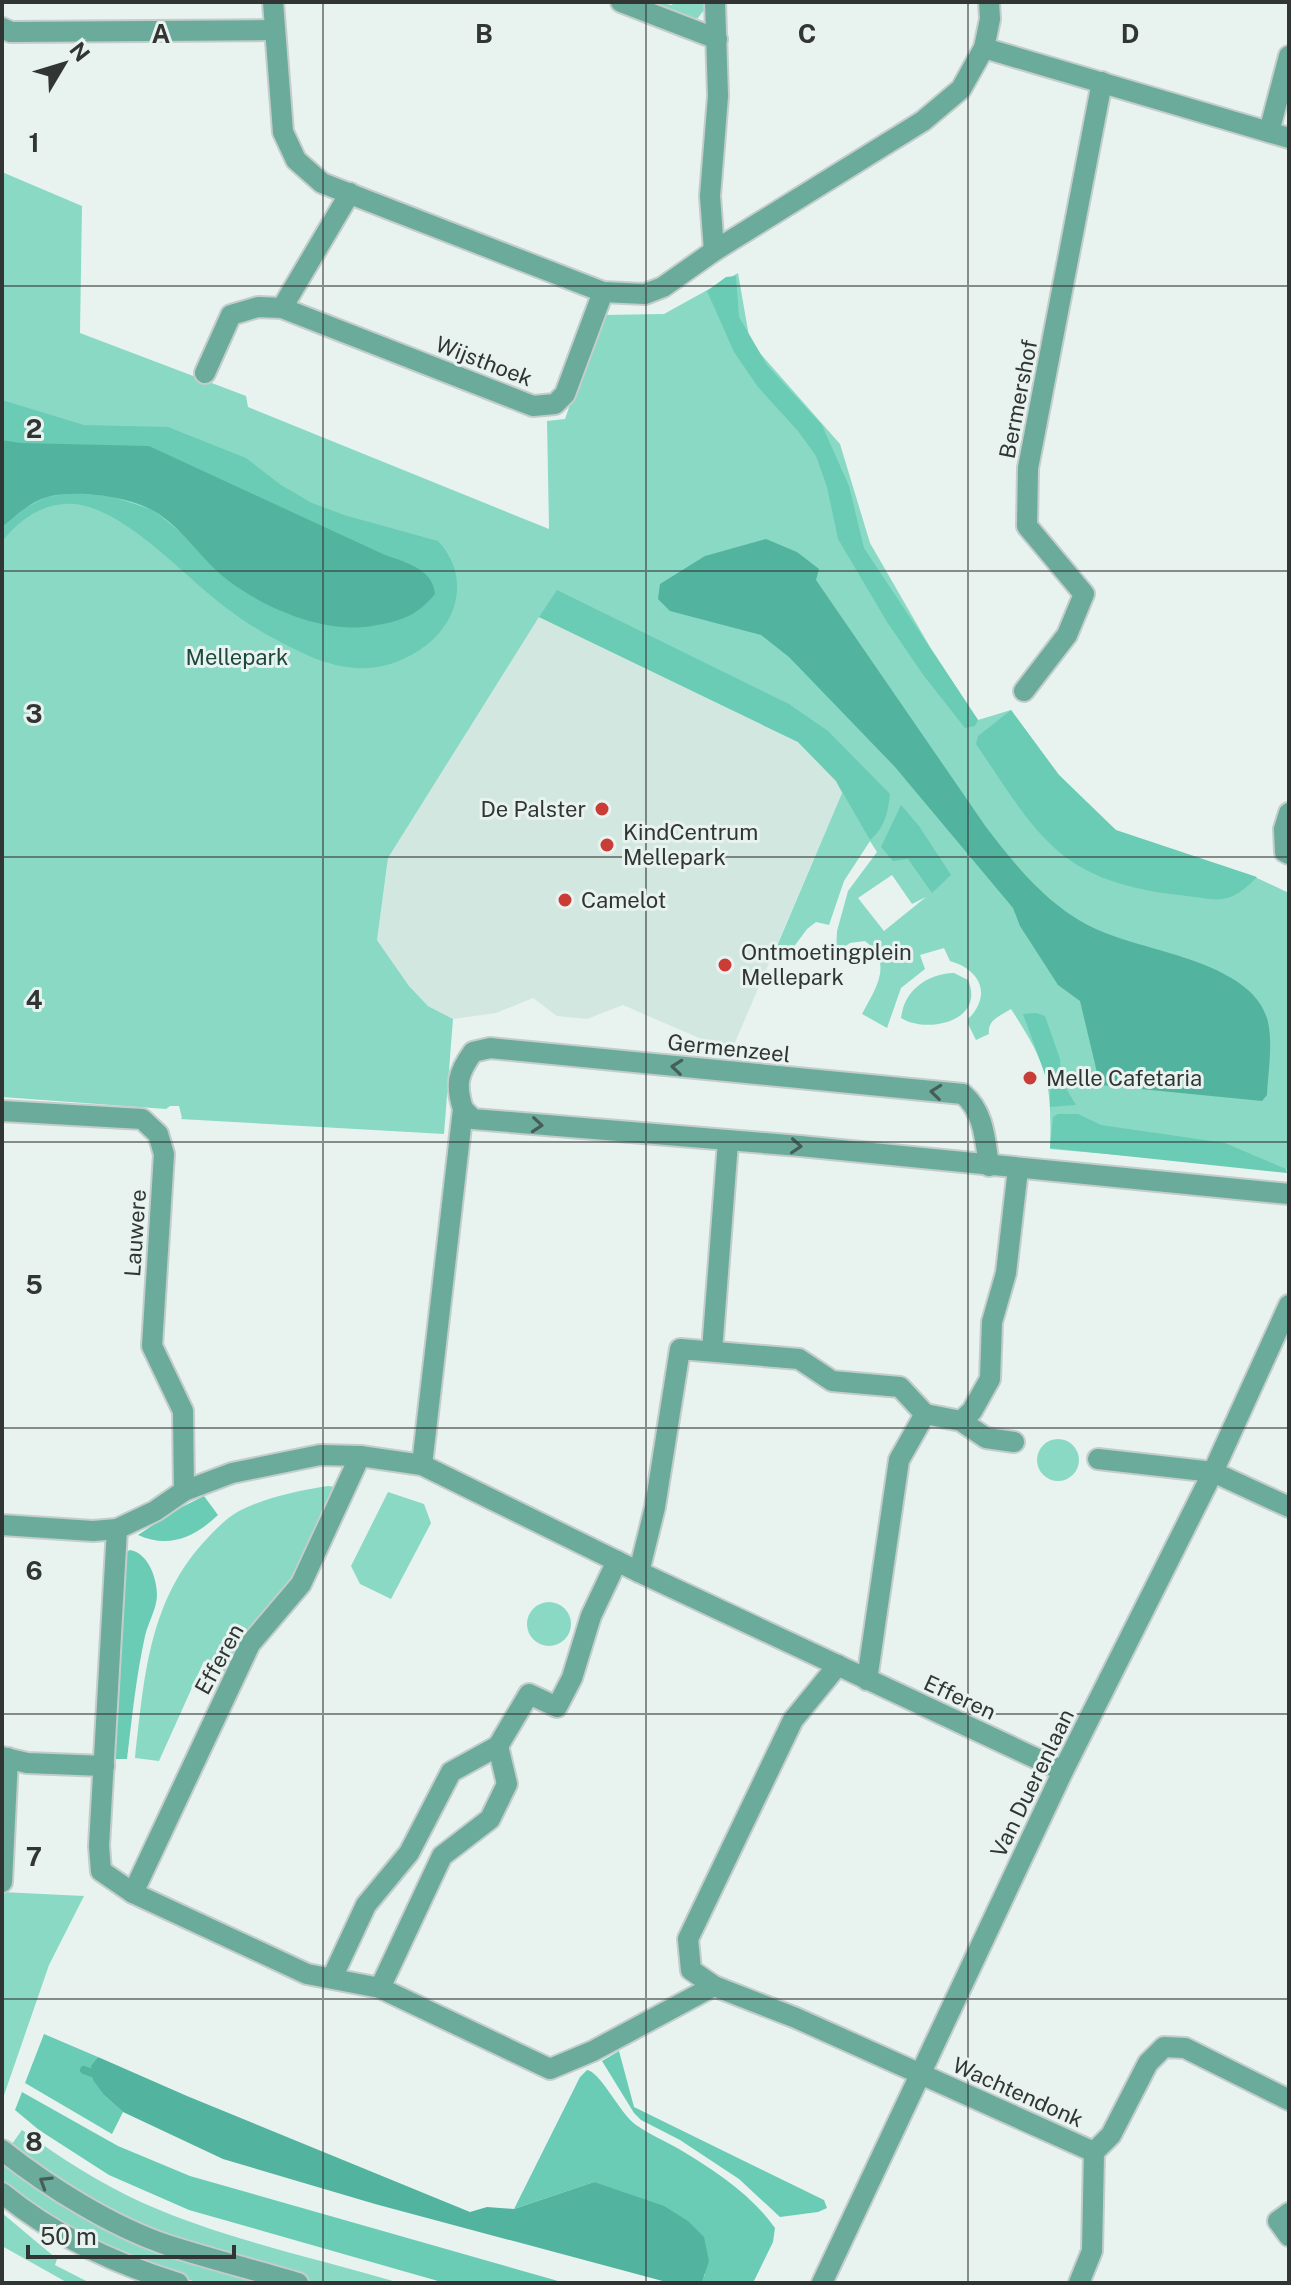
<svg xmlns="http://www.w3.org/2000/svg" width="1291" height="2285" font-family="'Public Sans',sans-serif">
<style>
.built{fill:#d3e7e1}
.green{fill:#8ad9c5;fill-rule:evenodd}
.forest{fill:#6bccb5}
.water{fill:#52b49e}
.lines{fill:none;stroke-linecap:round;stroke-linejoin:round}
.stream{stroke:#52b49e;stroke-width:8}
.minor-casing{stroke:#c3cdca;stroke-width:24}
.minor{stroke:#6aab9b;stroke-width:20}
.oneway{stroke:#455e58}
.grid{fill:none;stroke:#313534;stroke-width:2;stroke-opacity:0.55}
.poi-dot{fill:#ca3c36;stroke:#e8f3f0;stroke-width:3}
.labels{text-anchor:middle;stroke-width:6;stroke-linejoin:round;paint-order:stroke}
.street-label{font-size:22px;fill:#313534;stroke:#e8f3f0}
.park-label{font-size:22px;fill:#1c483e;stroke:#e8f3f0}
.poi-label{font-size:22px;fill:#313534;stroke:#e8f3f0;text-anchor:start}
.grid-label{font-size:26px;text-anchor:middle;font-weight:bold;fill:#313534;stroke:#e8f3f0;stroke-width:6;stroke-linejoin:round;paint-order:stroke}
</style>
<rect width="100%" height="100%" fill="#e8f3f0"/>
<path class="built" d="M 539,617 L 798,742 L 836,781 L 842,793 L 731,1052 L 623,1005 L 587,1019 L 557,1016 L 533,998 L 496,1013 L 453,1019 L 428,1006 L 409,986 L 377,940 L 388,858 Z"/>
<g class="green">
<path d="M 660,2 L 671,5 L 677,2 L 707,2 L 707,6 L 698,18 L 690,18 L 659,6 Z"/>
<path d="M 2,172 L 82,206 L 80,333 L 246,396 L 248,407 L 549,529 L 547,421 L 565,419 L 601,315 L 664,314 L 738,273 L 750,342 L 840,444 L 870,543 L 930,647 L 978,720 L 1011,710 L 1058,774 L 1116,831 L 1257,878 L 1289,893 L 1289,1170 L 1050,1149 C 1052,1082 1048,1066 1011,1009 C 1000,1016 987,1020 989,1034 L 976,1040 L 968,1024 L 968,1019 C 992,995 981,970 950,961 L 944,948 L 920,955 L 925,969 L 901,988 L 887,1028 L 862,1014 C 876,988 894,963 865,941 L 850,943 L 836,953 L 837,931 L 848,891 L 877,852 L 870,841 L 844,881 L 829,925 L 816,922 L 807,929 L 793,948 L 777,946 L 842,793 L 836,781 L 798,742 L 539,617 L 388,858 L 377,940 L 409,986 L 428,1006 L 453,1019 L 444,1134 L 180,1119 L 182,1118 L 179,1106 L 170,1106 L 166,1109 L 2,1097 ZM 892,875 L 912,904 L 926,897 L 884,931 L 858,898 Z"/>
<path d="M 954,973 L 968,980 C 986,1022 926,1034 901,1018 C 904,990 927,974 954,973 Z"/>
<circle cx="1058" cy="1460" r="21"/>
<path d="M 328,1486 L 336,1487 L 290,1584 L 226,1672 L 204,1661 L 159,1761 L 135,1758 C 144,1680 148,1605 202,1544 C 213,1532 225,1519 239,1511 C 267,1497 297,1491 328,1486 Z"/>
<path d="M 388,1492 L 424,1504 L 431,1523 L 391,1599 L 360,1584 L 351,1566 Z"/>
<circle cx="549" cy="1624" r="22"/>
<path d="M 2,1892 L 84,1896 L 49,1965 L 2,2101 Z"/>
<path d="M 22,2130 C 61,2158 99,2183 143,2203 C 224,2239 315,2258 400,2283 L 315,2283 L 189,2246 L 101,2208 L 9,2148 Z"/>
<path d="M 2,2159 L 29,2178 L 271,2283 L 200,2283 L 182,2278 L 81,2235 L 2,2183 Z"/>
<path d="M 2,2213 L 57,2259 L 55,2265 L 90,2283 L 68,2283 L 2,2246 Z"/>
</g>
<g class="forest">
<path d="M 736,276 L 739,317 L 767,365 L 822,425 L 849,486 L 864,548 L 978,720 L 975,726 L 965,728 L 924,676 L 887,622 L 838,539 L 827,487 L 816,456 L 798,431 L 758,387 L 734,352 L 707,291 L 726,277 Z"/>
<path d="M 2,400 L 84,425 L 168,427 L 246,458 L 281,485 L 312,503 L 344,515 L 438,541 C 454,558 461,580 455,603 C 449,628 427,649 403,659 C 371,674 340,669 309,656 C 275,641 244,623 215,599 C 179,570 127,514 81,505 C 50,499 20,517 2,542 L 2,527 L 26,508 L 46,497 L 73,493 L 109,496 L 153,510 L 184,535 L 411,564 L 21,443 L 2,440 Z"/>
<path d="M 557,590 L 789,704 L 828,731 L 890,794 C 888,812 885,828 870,840 L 836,781 L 798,742 L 539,617 Z"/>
<path d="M 1011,710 L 1059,775 L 1116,830 L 1257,877 C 1227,908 1218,899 1179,895 C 1059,881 1039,837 976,744 L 978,736 Z"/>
<path d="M 901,805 L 919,826 L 951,875 L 932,893 L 908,859 L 893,861 L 881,847 Z"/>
<path d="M 1036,1013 L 1045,1016 L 1060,1059 L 1061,1080 L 1076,1105 L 1050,1107 L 1050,1088 L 1023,1014 Z"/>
<path d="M 1058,1114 L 1078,1114 L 1101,1125 L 1225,1143 L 1286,1169 L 1287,1173 L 1050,1148 L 1053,1117 Z"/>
<path d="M 204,1496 L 218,1515 C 195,1537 169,1549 138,1535 L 174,1511 Z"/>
<path d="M 130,1550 C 148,1553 157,1578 157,1595 C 157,1608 148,1623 145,1636 C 136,1677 132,1718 127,1759 L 114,1759 L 124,1553 Z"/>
<path d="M 44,2034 L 98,2057 L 91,2065 L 105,2096 L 123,2112 L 112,2134 L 25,2083 Z"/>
<path d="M 619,2051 L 634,2107 L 824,2200 L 827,2208 L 818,2212 L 780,2217 L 739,2179 L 680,2140 L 641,2120 L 634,2113 L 602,2061 Z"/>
<path d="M 587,2070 C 601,2072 620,2114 636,2125 C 649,2134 665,2141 679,2149 C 715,2171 751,2194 775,2228 L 773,2242 L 753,2283 L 701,2283 L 705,2274 L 594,2182 L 514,2209 L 580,2077 Z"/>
<path d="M 22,2092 L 118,2146 L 190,2176 L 565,2283 L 445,2283 L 189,2210 L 109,2175 L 39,2130 L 15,2110 Z"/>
</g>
<g class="water">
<path d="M 2,440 L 21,443 L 149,446 L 385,555 C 405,562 433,569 435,594 C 416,617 400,621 372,626 C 324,634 263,608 225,578 C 200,558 183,528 154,511 C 129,496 75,489 47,497 C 30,502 16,516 2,527 Z"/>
<path d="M 766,539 L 797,552 L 819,569 L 816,580 L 986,827 C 1018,869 1053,912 1103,932 C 1149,952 1255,963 1268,1022 C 1273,1045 1268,1072 1267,1095 L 1262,1101 L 1100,1085 L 1080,1001 L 1058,985 L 1020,926 L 1013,908 L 895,767 L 789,657 L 761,635 L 670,611 L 658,599 L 660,584 L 705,556 Z"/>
<path d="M 98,2057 L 187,2096 L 470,2212 L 487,2207 L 514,2209 L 594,2182 L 664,2206 L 688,2221 L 704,2237 L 709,2261 L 702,2282 L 670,2283 L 375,2204 L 223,2159 L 123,2112 L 105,2096 L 93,2080 L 91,2065 Z"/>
</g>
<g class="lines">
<path class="stream" d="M 84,2070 L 100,2076"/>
<defs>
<g id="minor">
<path d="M 273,2 L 283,132 L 296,160 L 322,183 L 603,292 L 645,294 L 663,287 L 714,251 L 923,121 L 961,89 L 984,48 L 990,19 L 989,2"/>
<path d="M 621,2 L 717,39"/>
<path d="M 2,28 L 11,32 L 274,30"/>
<path d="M 984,48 L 1289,138"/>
<path d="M 1269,132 L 1289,56"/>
<path d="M 714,251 L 710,196 L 718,96 L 715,2"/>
<path d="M 282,308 L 350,193"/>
<path d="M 205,373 L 231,315 L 258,307 L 282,308 L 533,406 L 555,404 L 565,394 L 603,292"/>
<path d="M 1024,691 L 1067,635 L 1084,594 L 1027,526 L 1028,468 L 1102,82"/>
<path d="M 1289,813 L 1284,829 L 1285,852 L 1289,854"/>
<path d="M 463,1109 L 473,1119 L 800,1146 L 1289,1194"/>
<path d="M 2,1111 L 142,1119 L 158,1134 L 164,1154 L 152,1346 L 183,1411 L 184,1491"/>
<path d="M 712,1351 L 728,1142"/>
<path d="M 961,1421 L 972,1411 L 990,1379 L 992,1322 L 1006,1273 L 1018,1169"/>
<path d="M 1098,1459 L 1213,1472 L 1289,1507"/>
<path d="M 422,1465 L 463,1109 C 455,1084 458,1073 473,1052 L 490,1048 L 963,1094 C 984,1112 985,1139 989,1166"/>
<path d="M 2,1525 L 93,1531 L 117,1529 L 155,1511 L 184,1491 L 232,1473 L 320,1455 L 360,1456 L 422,1465 L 639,1572 L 1063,1771"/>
<path d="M 117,1529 L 99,1846 L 101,1871 L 133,1893 L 307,1974 L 380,1988 L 550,2069 L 593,2051 L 714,1986 L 796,2018 L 1094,2152"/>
<path d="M 639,1572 L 655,1507 L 680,1349 L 799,1359 L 832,1381 L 900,1387 L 925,1414 L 961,1421 L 986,1438 L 1014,1442"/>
<path d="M 867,1680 L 899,1460 L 925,1414"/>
<path d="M 2,1757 L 27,1763 L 104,1766"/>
<path d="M 2,1882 L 8,1758"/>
<path d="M 133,1893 L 250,1644 L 301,1584 L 360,1456"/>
<path d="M 332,1978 L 366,1905 L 409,1853 L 451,1772 L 498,1746 L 529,1694 L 557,1707 L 572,1678 L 591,1616 L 617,1561"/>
<path d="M 714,1986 L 691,1970 L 688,1939 L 793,1720 L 838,1665"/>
<path d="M 380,1988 L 442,1856 L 490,1819 L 507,1784 L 498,1746"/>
<path d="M 2,2150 C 49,2187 111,2226 167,2245 C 210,2259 255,2270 298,2283"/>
<path d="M 2,2193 C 52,2234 116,2264 178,2283"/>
<path d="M 1289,2213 L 1278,2221 L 1289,2236"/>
<path d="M 822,2283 L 1063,1771 L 1213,1472 L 1289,1305"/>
<path d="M 1079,2283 L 1092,2251 L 1094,2152 L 1111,2135 L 1148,2063 L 1164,2047 L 1185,2048 L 1289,2100"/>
</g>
</defs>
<use href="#minor" class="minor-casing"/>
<use href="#minor" class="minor"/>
</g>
<defs><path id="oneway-chevron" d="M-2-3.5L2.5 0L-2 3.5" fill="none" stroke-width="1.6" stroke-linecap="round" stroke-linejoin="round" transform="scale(2)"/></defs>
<g class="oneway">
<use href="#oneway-chevron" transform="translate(677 1067) rotate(-174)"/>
<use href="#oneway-chevron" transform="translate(936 1092) rotate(-174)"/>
<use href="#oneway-chevron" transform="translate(537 1125) rotate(5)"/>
<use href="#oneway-chevron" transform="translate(796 1146) rotate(4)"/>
<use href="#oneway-chevron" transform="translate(45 2182) rotate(-148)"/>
</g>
<path class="grid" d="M 323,2 L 323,2283M 646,2 L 646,2283M 968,2 L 968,2283M 2,286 L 1289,286M 2,571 L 1289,571M 2,857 L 1289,857M 2,1142 L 1289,1142M 2,1428 L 1289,1428M 2,1714 L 1289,1714M 2,1999 L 1289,1999"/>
<g class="poi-dot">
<circle cx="602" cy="809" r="8"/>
<circle cx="607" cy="845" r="8"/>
<circle cx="565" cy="900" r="8"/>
<circle cx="725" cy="965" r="8"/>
<circle cx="1030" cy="1078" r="8"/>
</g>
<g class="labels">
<g class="street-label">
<text transform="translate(484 361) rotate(21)" y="8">Wijsthoek</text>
<text transform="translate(1018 399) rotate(-79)" y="8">Bermershof</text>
<text transform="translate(729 1048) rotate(6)" y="8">Germenzeel</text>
<text transform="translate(135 1233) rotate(-86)" y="8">Lauwere</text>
<text transform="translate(219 1659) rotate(-61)" y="8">Efferen</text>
<text transform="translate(960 1697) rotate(25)" y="8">Efferen</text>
<text transform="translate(1032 1783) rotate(-64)" y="8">Van Duerenlaan</text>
<text transform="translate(1018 2092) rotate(24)" y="8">Wachtendonk</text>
</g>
<g class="park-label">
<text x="237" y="665">Mellepark</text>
</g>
<g class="poi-label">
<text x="586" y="817" text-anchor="end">De Palster</text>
<text x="623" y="840">KindCentrum<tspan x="623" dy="25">Mellepark</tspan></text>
<text x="581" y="908">Camelot</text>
<text x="741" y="960">Ontmoetingplein<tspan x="741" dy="25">Mellepark</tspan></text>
<text x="1046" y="1086">Melle Cafetaria</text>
</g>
</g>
<g class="grid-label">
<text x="161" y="43">A</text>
<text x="484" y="43">B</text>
<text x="807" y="43">C</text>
<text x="1130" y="43">D</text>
<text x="34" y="152">1</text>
<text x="34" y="438">2</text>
<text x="34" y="723">3</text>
<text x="34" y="1009">4</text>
<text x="34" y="1294">5</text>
<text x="34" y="1580">6</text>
<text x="34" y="1866">7</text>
<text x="34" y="2151">8</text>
</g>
<rect width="1291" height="2285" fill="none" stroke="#313534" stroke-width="8"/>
<g transform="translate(64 64) rotate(52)" stroke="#e8f3f0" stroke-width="6" paint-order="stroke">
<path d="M0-6L14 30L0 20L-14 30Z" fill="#313534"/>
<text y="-12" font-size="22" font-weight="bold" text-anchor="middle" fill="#313534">N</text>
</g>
<path d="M28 2245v12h206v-12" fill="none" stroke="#313534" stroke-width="4"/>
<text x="40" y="2245" font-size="24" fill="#313534" stroke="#e8f3f0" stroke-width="6" paint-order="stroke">50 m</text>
</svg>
